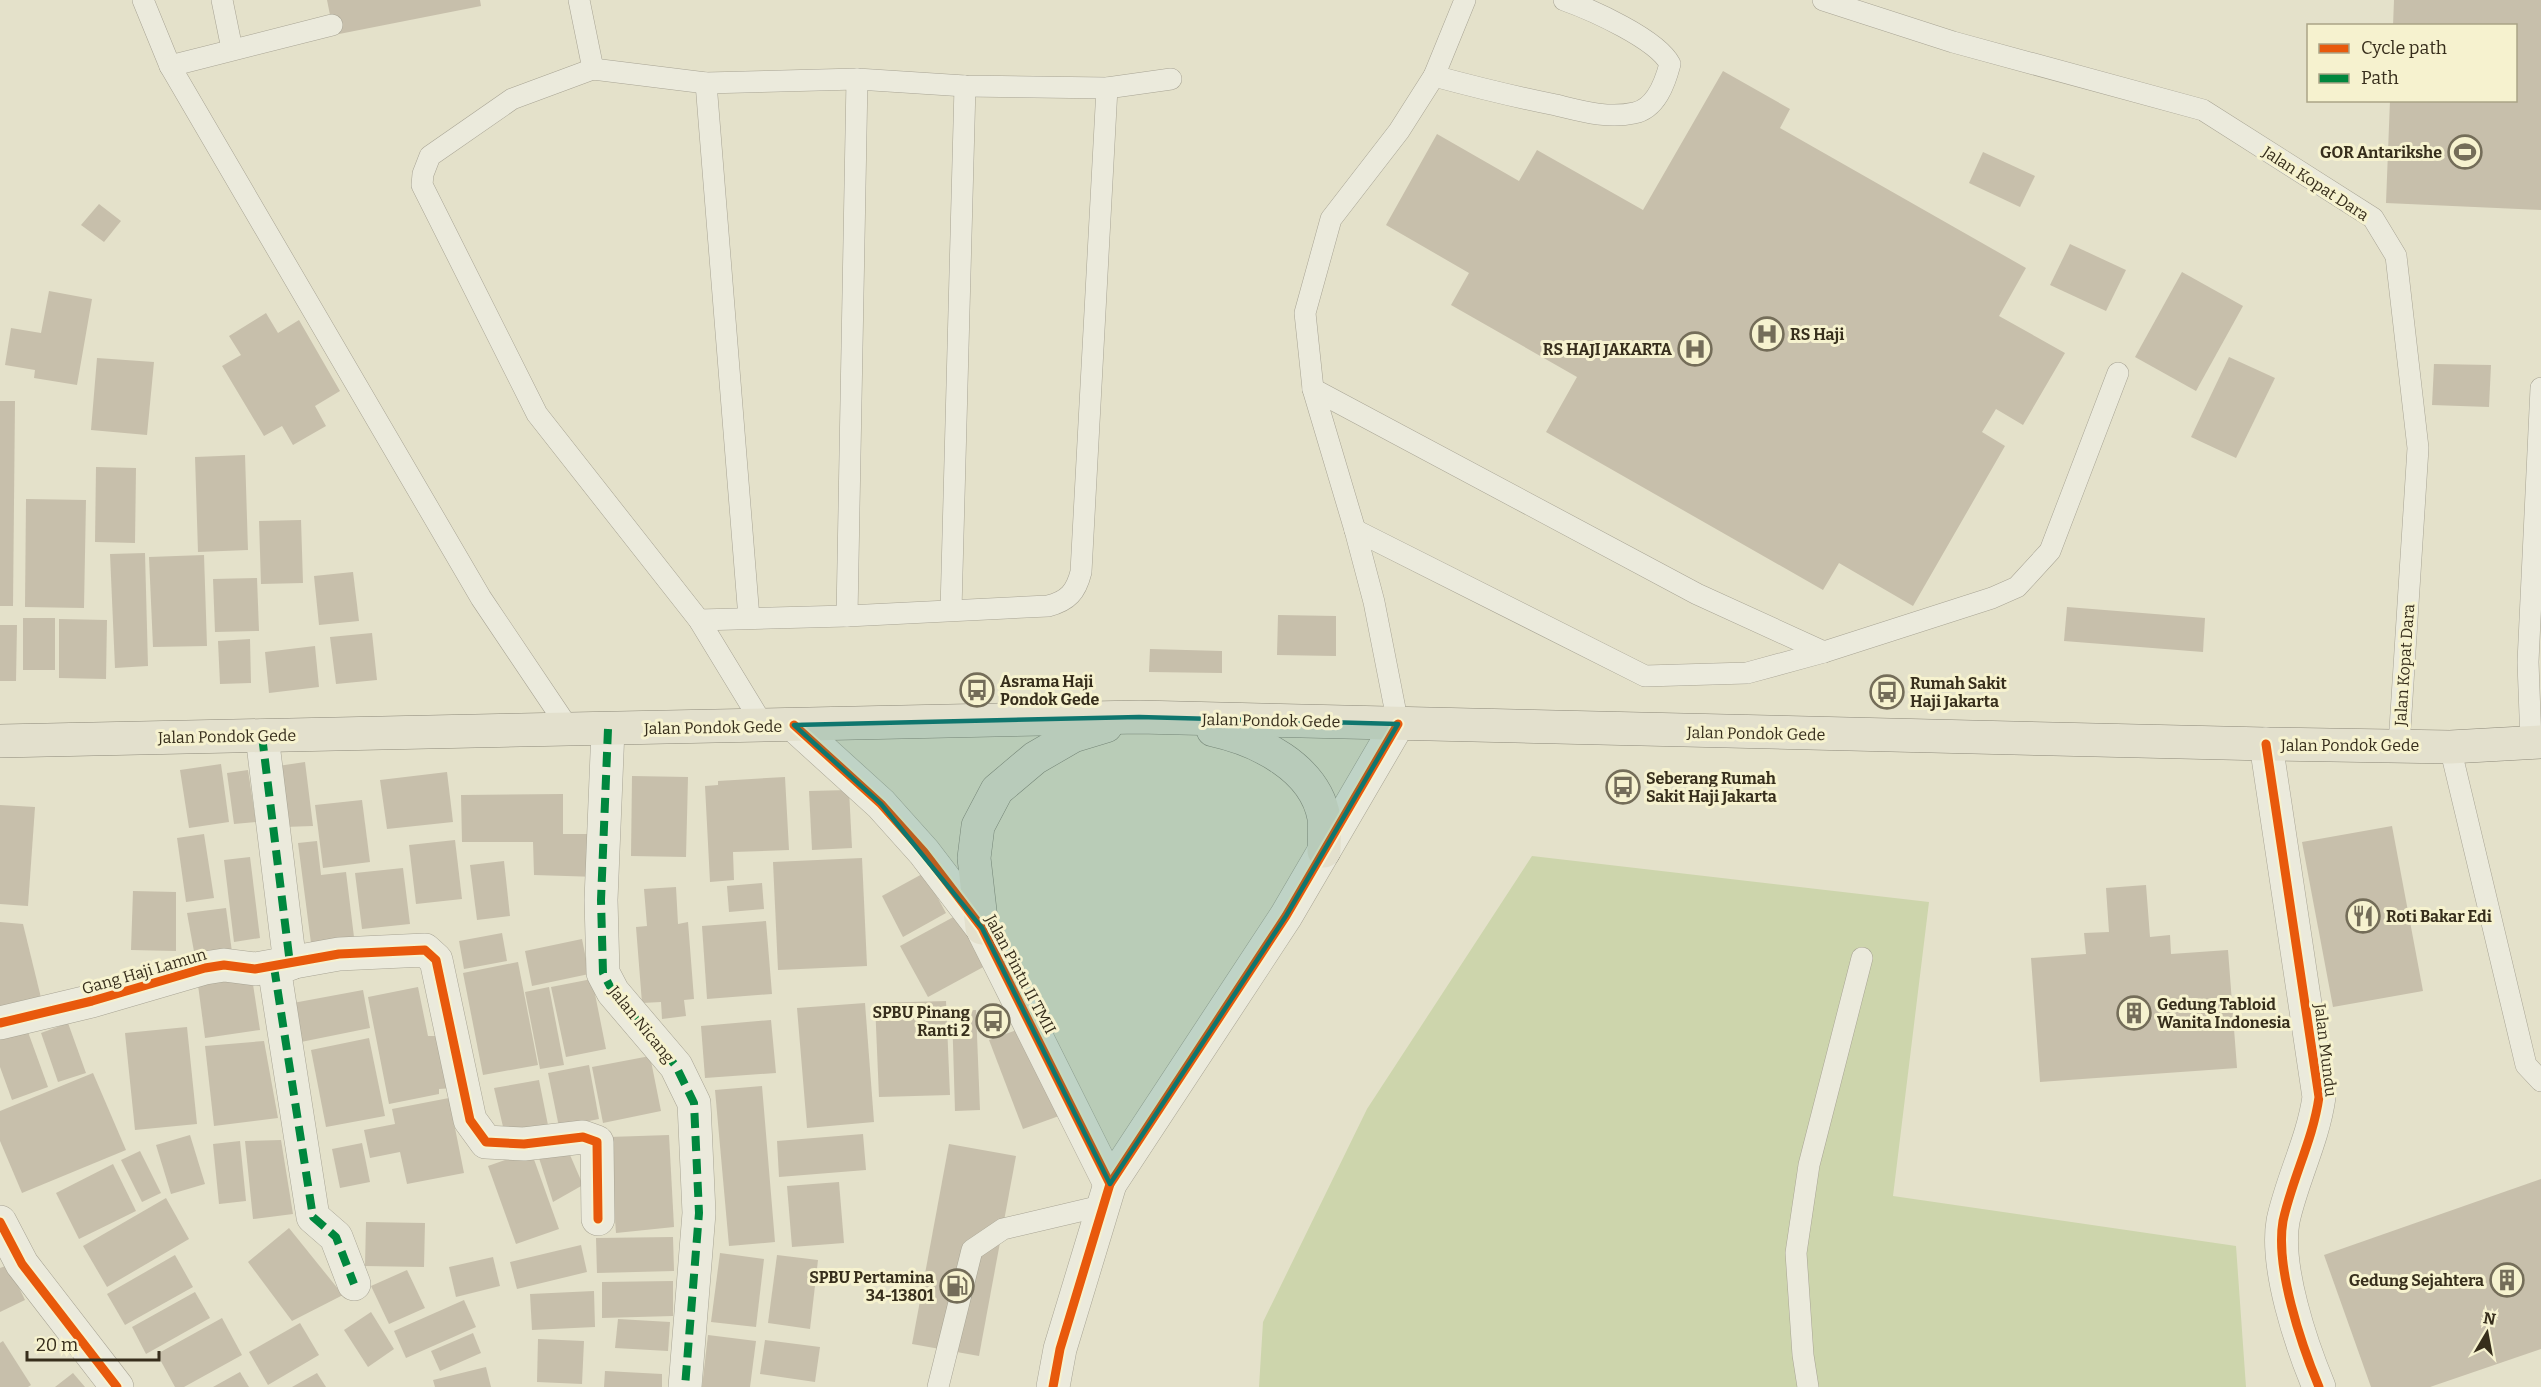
<svg xmlns="http://www.w3.org/2000/svg" width="2541" height="1387" font-family="Bitter,serif">
<style>
.green{fill:#cdd5ac}
.building{fill:#c7bfab}
.lines{fill:none;stroke-linecap:round;stroke-linejoin:round}
.service-casing{stroke:#a8a494;stroke-width:22}
.minor-casing{stroke:#a8a494;stroke-width:34}
.tertiary-casing{stroke:#a8a494;stroke-width:34}
.primary-casing{stroke:#8e8a7a;stroke-width:34}
.service{stroke:#ebeadc;stroke-width:21}
.minor{stroke:#ebeadc;stroke-width:33}
.tertiary{stroke:#ebeadc;stroke-width:33}
.primary{stroke:#e3e0cd;stroke-width:33}
.quiet{stroke:#00873e;stroke-width:8;stroke-dasharray:15 8;stroke-linecap:butt}
.cycleway-casing{stroke:#f6f2cf;stroke-width:13}
.cycleway{stroke:#e8590c;stroke-width:9}
.marked{fill:#0f766e;fill-opacity:0.2;stroke:#0f766e;stroke-width:4.5;stroke-linejoin:round}
.labels{text-anchor:middle;stroke-width:6;stroke-linejoin:round;paint-order:stroke}
.poi-label{font-size:16px;font-weight:bold;fill:#372e1c;stroke:#f6f2cf;text-anchor:start}
.street-label{font-size:16px;fill:#372e1c;stroke:#f6f2cf}
</style>
<rect width="100%" height="100%" fill="#e4e1ca"/>
<path class="green" d="M 1532,856 L 1929,902 L 1893,1196 L 2236,1246 L 2246,1387 L 1259,1387 L 1263,1322 L 1367,1109 Z"/>
<g class="building">
<path d="M 327,0 L 480,0 L 481,6 L 334,35 Z"/>
<path d="M 2394,0 L 2541,0 L 2541,210 L 2386,203 L 2390,100 L 2516,100 L 2516,26 L 2393,26 Z"/>
<path d="M 1723,71 L 1790,109 L 1780,128 L 2026,268 L 1999,316 L 2065,353 L 2023,425 L 1996,409 L 1982,432 L 2005,446 L 1913,606 L 1839,563 L 1823,590 L 1546,432 L 1577,377 L 1451,305 L 1469,273 L 1386,225 L 1437,134 L 1519,181 L 1537,150 L 1643,210 Z"/>
<path d="M 1983,152 L 2035,176 L 2020,207 L 1969,183 Z"/>
<path d="M 99,204 L 121,221 L 104,242 L 81,225 Z"/>
<path d="M 2070,244 L 2126,270 L 2106,311 L 2050,285 Z"/>
<path d="M 2182,272 L 2243,306 L 2196,391 L 2135,357 Z"/>
<path d="M 49,291 L 92,299 L 77,385 L 34,378 L 35,370 L 5,365 L 11,328 L 41,333 Z"/>
<path d="M 266,313 L 278,333 L 299,320 L 340,391 L 315,406 L 326,426 L 293,445 L 282,426 L 264,436 L 222,366 L 241,355 L 229,336 Z"/>
<path d="M 2229,357 L 2275,378 L 2236,458 L 2191,437 Z"/>
<path d="M 97,358 L 154,362 L 147,435 L 91,430 Z"/>
<path d="M 2434,364 L 2491,365 L 2489,407 L 2432,405 Z"/>
<path d="M 0,401 L 15,401 L 13,606 L 0,606 Z"/>
<path d="M 245,455 L 248,550 L 198,552 L 195,457 Z"/>
<path d="M 96,467 L 136,468 L 135,543 L 95,542 Z"/>
<path d="M 26,499 L 86,500 L 84,608 L 25,607 Z"/>
<path d="M 301,520 L 303,583 L 261,584 L 259,521 Z"/>
<path d="M 145,553 L 148,666 L 115,668 L 110,554 Z"/>
<path d="M 204,555 L 207,646 L 153,647 L 149,557 Z"/>
<path d="M 353,572 L 359,621 L 319,625 L 314,576 Z"/>
<path d="M 257,578 L 259,631 L 215,632 L 213,579 Z"/>
<path d="M 2067,607 L 2205,618 L 2203,652 L 2064,641 Z"/>
<path d="M 1278,615 L 1336,616 L 1336,656 L 1277,655 Z"/>
<rect x="23" y="618" width="32" height="52"/>
<path d="M 59,619 L 107,620 L 106,679 L 59,678 Z"/>
<path d="M 0,625 L 17,625 L 16,681 L 0,681 Z"/>
<path d="M 372,633 L 377,680 L 336,684 L 330,637 Z"/>
<path d="M 250,639 L 251,683 L 220,684 L 218,641 Z"/>
<path d="M 315,646 L 319,687 L 269,693 L 265,652 Z"/>
<path d="M 1150,649 L 1222,651 L 1222,673 L 1149,672 Z"/>
<path d="M 305,762 L 313,826 L 284,827 L 278,766 Z"/>
<path d="M 221,764 L 229,822 L 189,828 L 180,770 Z"/>
<path d="M 248,770 L 256,822 L 234,824 L 227,773 Z"/>
<path d="M 447,772 L 453,822 L 387,829 L 380,780 Z"/>
<path d="M 632,776 L 688,777 L 686,857 L 631,856 Z"/>
<path d="M 785,777 L 789,850 L 733,852 L 734,880 L 710,882 L 705,786 L 718,785 L 718,781 Z"/>
<path d="M 849,790 L 852,848 L 812,850 L 809,791 Z"/>
<path d="M 563,794 L 563,834 L 599,834 L 598,877 L 534,875 L 533,842 L 462,842 L 461,795 Z"/>
<path d="M 362,800 L 370,862 L 323,868 L 315,805 Z"/>
<path d="M 0,805 L 35,807 L 28,906 L 0,904 Z"/>
<path d="M 2392,826 L 2423,991 L 2333,1007 L 2302,842 Z"/>
<path d="M 204,834 L 214,898 L 186,902 L 177,838 Z"/>
<path d="M 455,840 L 462,899 L 416,904 L 409,845 Z"/>
<path d="M 317,841 L 321,875 L 346,872 L 354,937 L 311,943 L 298,843 Z"/>
<path d="M 250,857 L 260,938 L 234,942 L 224,860 Z"/>
<path d="M 862,858 L 867,966 L 778,970 L 773,862 Z"/>
<path d="M 504,861 L 510,916 L 477,920 L 470,865 Z"/>
<path d="M 403,868 L 410,924 L 362,929 L 355,873 Z"/>
<path d="M 924,873 L 946,913 L 903,937 L 882,896 Z"/>
<path d="M 762,883 L 764,909 L 729,912 L 727,886 Z"/>
<path d="M 2146,885 L 2150,937 L 2170,935 L 2171,954 L 2228,950 L 2237,1068 L 2040,1082 L 2031,958 L 2086,954 L 2084,933 L 2109,932 L 2106,888 Z"/>
<path d="M 676,887 L 678,924 L 688,922 L 694,999 L 684,1000 L 686,1016 L 662,1019 L 661,1002 L 642,1003 L 636,927 L 647,926 L 644,889 Z"/>
<path d="M 133,891 L 176,892 L 176,951 L 131,950 Z"/>
<path d="M 226,908 L 232,952 L 195,957 L 187,913 Z"/>
<path d="M 959,914 L 987,965 L 928,997 L 900,946 Z"/>
<path d="M 766,921 L 772,994 L 707,999 L 702,926 Z"/>
<path d="M 0,922 L 23,924 L 44,1010 L 0,1017 Z"/>
<path d="M 502,933 L 507,961 L 464,969 L 459,941 Z"/>
<path d="M 582,939 L 589,974 L 532,986 L 525,951 Z"/>
<path d="M 518,962 L 538,1065 L 483,1075 L 463,973 Z"/>
<path d="M 252,978 L 260,1030 L 205,1038 L 198,985 Z"/>
<path d="M 592,979 L 606,1049 L 566,1057 L 551,987 Z"/>
<path d="M 418,987 L 428,1036 L 439,1036 L 455,1088 L 439,1089 L 439,1094 L 389,1104 L 368,997 Z"/>
<path d="M 549,987 L 564,1065 L 540,1069 L 525,992 Z"/>
<path d="M 363,990 L 370,1028 L 301,1042 L 293,1003 Z"/>
<path d="M 946,1001 L 950,1095 L 879,1097 L 875,1003 Z"/>
<path d="M 865,1003 L 874,1122 L 807,1128 L 797,1008 Z"/>
<path d="M 976,1010 L 980,1110 L 955,1111 L 952,1011 Z"/>
<path d="M 771,1020 L 776,1073 L 705,1078 L 701,1026 Z"/>
<path d="M 24,1021 L 48,1087 L 12,1100 L 0,1067 L 0,1029 Z"/>
<path d="M 68,1023 L 86,1073 L 58,1082 L 41,1033 Z"/>
<path d="M 187,1027 L 197,1124 L 135,1130 L 125,1033 Z"/>
<path d="M 1025,1027 L 1059,1116 L 1023,1129 L 989,1040 Z"/>
<path d="M 369,1038 L 385,1116 L 326,1127 L 311,1050 Z"/>
<path d="M 264,1041 L 278,1118 L 214,1126 L 205,1046 Z"/>
<path d="M 650,1056 L 661,1111 L 603,1123 L 592,1067 Z"/>
<path d="M 589,1065 L 599,1119 L 559,1127 L 548,1073 Z"/>
<path d="M 93,1073 L 126,1150 L 22,1193 L 0,1141 L 0,1111 Z"/>
<path d="M 539,1080 L 548,1125 L 504,1131 L 494,1088 Z"/>
<path d="M 762,1086 L 775,1242 L 729,1246 L 715,1090 Z"/>
<path d="M 449,1098 L 464,1173 L 407,1184 L 400,1152 L 370,1158 L 364,1130 L 395,1124 L 392,1109 Z"/>
<path d="M 863,1134 L 866,1170 L 779,1177 L 777,1141 Z"/>
<path d="M 190,1135 L 205,1184 L 171,1194 L 156,1145 Z"/>
<path d="M 669,1135 L 674,1227 L 616,1233 L 609,1137 Z"/>
<path d="M 281,1140 L 293,1214 L 253,1219 L 245,1141 Z"/>
<path d="M 240,1141 L 246,1201 L 219,1204 L 213,1144 Z"/>
<path d="M 362,1143 L 370,1182 L 340,1188 L 332,1149 Z"/>
<path d="M 949,1144 L 1016,1156 L 979,1356 L 912,1344 Z"/>
<path d="M 567,1148 L 583,1185 L 553,1202 L 539,1158 Z"/>
<path d="M 140,1151 L 161,1193 L 142,1202 L 121,1160 Z"/>
<path d="M 531,1151 L 559,1229 L 516,1244 L 488,1166 Z"/>
<path d="M 113,1164 L 136,1211 L 79,1239 L 56,1193 Z"/>
<path d="M 2541,1179 L 2541,1349 L 2430,1387 L 2371,1387 L 2324,1255 Z"/>
<path d="M 839,1182 L 844,1243 L 792,1247 L 787,1186 Z"/>
<path d="M 166,1198 L 189,1239 L 107,1287 L 83,1246 Z"/>
<path d="M 366,1222 L 425,1223 L 424,1267 L 365,1266 Z"/>
<path d="M 289,1228 L 343,1295 L 292,1321 L 248,1262 Z"/>
<path d="M 673,1237 L 674,1271 L 597,1273 L 596,1238 Z"/>
<path d="M 581,1245 L 587,1272 L 517,1289 L 510,1262 Z"/>
<path d="M 720,1253 L 764,1259 L 756,1327 L 711,1322 Z"/>
<path d="M 175,1255 L 193,1287 L 125,1325 L 107,1294 Z"/>
<path d="M 777,1255 L 818,1260 L 810,1329 L 768,1323 Z"/>
<path d="M 493,1257 L 500,1286 L 456,1297 L 449,1267 Z"/>
<path d="M 8,1265 L 25,1300 L 0,1312 L 0,1268 Z"/>
<path d="M 407,1270 L 425,1308 L 389,1324 L 371,1286 Z"/>
<path d="M 673,1281 L 673,1316 L 602,1318 L 602,1282 Z"/>
<path d="M 594,1291 L 595,1327 L 532,1330 L 530,1294 Z"/>
<path d="M 195,1292 L 210,1318 L 146,1354 L 132,1327 Z"/>
<path d="M 464,1300 L 476,1327 L 406,1358 L 394,1331 Z"/>
<path d="M 371,1312 L 394,1349 L 368,1367 L 344,1330 Z"/>
<path d="M 222,1318 L 242,1355 L 184,1387 L 175,1387 L 157,1354 Z"/>
<path d="M 618,1319 L 670,1322 L 668,1351 L 615,1348 Z"/>
<path d="M 300,1323 L 319,1355 L 268,1385 L 249,1352 Z"/>
<path d="M 473,1333 L 481,1353 L 440,1371 L 431,1351 Z"/>
<path d="M 708,1335 L 756,1341 L 750,1387 L 702,1387 Z"/>
<path d="M 538,1339 L 584,1341 L 582,1384 L 537,1382 Z"/>
<path d="M 765,1340 L 820,1347 L 815,1382 L 760,1374 Z"/>
<path d="M 3,1341 L 31,1385 L 28,1387 L 0,1387 L 0,1343 Z"/>
<path d="M 486,1367 L 491,1387 L 435,1387 L 433,1380 Z"/>
<path d="M 605,1371 L 662,1374 L 662,1387 L 604,1387 Z"/>
<path d="M 240,1372 L 249,1387 L 213,1387 Z"/>
<path d="M 73,1373 L 85,1387 L 55,1387 Z"/>
<path d="M 317,1373 L 326,1387 L 292,1387 Z"/>
</g>
<g class="lines">
<defs>
<g id="service">
<path d="M 143,0 L 170,66 L 481,598 L 569,729"/>
<path d="M 222,0 L 232,49"/>
<path d="M 579,0 L 593,69"/>
<path d="M 1823,0 L 1953,42 L 2203,110 L 2373,218 L 2396,256 L 2418,448 L 2399,745"/>
<path d="M 170,66 L 332,25"/>
<path d="M 1434,76 L 1465,0"/>
<path d="M 706,83 L 749,618"/>
<path d="M 1313,389 L 1697,594 L 1824,652 L 1992,598 L 2017,587 L 2050,551 L 2118,373"/>
<path d="M 1355,530 L 1645,676 L 1747,673 L 1824,652"/>
<path d="M 951,610 L 965,86"/>
<path d="M 847,616 L 857,79"/>
<path d="M 699,620 L 847,616 L 1048,606 C 1068,601 1076,592 1081,572 L 1107,88"/>
<path d="M 1398,724 L 1374,602 L 1355,530 L 1313,389 L 1305,313 L 1331,219 L 1399,131 L 1434,76 C 1475,87 1515,97 1556,105 C 1581,111 1608,119 1634,113 C 1656,109 1665,83 1670,64 C 1657,39 1592,10 1564,0"/>
<path d="M 763,725 L 699,620 L 537,414 L 422,185 L 423,174 L 430,156 L 512,99 L 593,69 L 706,83 L 857,79 L 965,86 L 1107,88 L 1171,79"/>
<path d="M 2531,742 L 2528,662 L 2541,388"/>
<path d="M 2450,747 L 2526,1065 L 2541,1081"/>
<path d="M 938,1387 L 972,1250 L 1003,1229 L 1101,1206"/>
<path d="M 1808,1387 L 1803,1355 L 1796,1253 L 1809,1165 L 1862,958"/>
</g>
<g id="minor">
<path d="M 608,729 L 601,900 L 603,973 L 613,992 L 676,1066 L 694,1103 L 699,1213 L 685,1387"/>
<path d="M 262,736 L 290,964"/>
<path d="M 2266,744 L 2319,1097 C 2313,1140 2292,1179 2283,1221 C 2275,1267 2301,1344 2319,1387"/>
<path d="M 274,967 L 313,1217 L 336,1237 L 354,1284"/>
<path d="M 0,1023 L 92,1001 L 205,968 L 224,965 L 255,969 L 339,954 L 425,950 L 436,960 L 470,1120 L 486,1142 L 524,1144 L 583,1137 L 597,1142 L 598,1219"/>
<path d="M 0,1222 L 22,1264 L 117,1387"/>
</g>
<g id="tertiary">
<path d="M 794,725 L 881,804 L 924,852 L 982,928 L 1110,1184"/>
<path d="M 1053,1387 L 1060,1349 L 1110,1184 L 1286,916 L 1398,724"/>
</g>
<g id="primary">
<path d="M 1213,730 C 1258,740 1315,767 1324,818 C 1325,829 1324,840 1324,851"/>
<path d="M 0,741 L 1139,717 L 2266,744 L 2450,747 L 2541,742"/>
<path d="M 982,928 L 974,858 L 978,826 L 997,790 L 1035,758 L 1073,736 L 1106,726"/>
</g>
</defs>
<use href="#service" class="service-casing"/>
<use href="#minor" class="minor-casing"/>
<use href="#tertiary" class="tertiary-casing"/>
<use href="#primary" class="primary-casing"/>
<use href="#service" class="service"/>
<use href="#minor" class="minor"/>
<use href="#tertiary" class="tertiary"/>
<use href="#primary" class="primary"/>
<g class="quiet">
<path d="M 608,729 L 601,900 L 603,973 L 613,992 L 676,1066 L 694,1103 L 699,1213 L 685,1387"/>
<path d="M 262,736 L 290,964"/>
<path d="M 274,967 L 313,1217 L 336,1237 L 354,1284"/>
</g>
<defs>
<g id="cycleway">
<path d="M 794,725 L 881,804 L 924,852 L 982,928 L 1110,1184"/>
<path d="M 2266,744 L 2319,1097 C 2313,1140 2292,1179 2283,1221 C 2275,1267 2301,1344 2319,1387"/>
<path d="M 0,1023 L 92,1001 L 205,968 L 224,965 L 255,969 L 339,954 L 425,950 L 436,960 L 470,1120 L 486,1142 L 524,1144 L 583,1137 L 597,1142 L 598,1219"/>
<path d="M 0,1222 L 22,1264 L 117,1387"/>
<path d="M 1053,1387 L 1060,1349 L 1110,1184 L 1286,916 L 1398,724"/>
</g>
</defs>
<use href="#cycleway" class="cycleway-casing"/>
<use href="#cycleway" class="cycleway"/>
</g>
<path class="marked" d="M 1139,717 L 1398,724 L 1286,916 L 1110,1184 L 982,928 L 881,804 L 794,725 Z"/>
<defs>
<symbol id="stadium-ring" viewBox="-11 -11 22 22"><circle r="9.5" fill="#f6f2cf" stroke="#746d59" stroke-width="1.5"/><path d="M0-5a6.5 5 0 1 0 0 10a6.5 5 0 1 0 0-10ZM-3.5-1.8h7v3.6h-7Z" fill="#746d59"/></symbol>
<symbol id="hospital-ring" viewBox="-11 -11 22 22"><circle r="9.5" fill="#f6f2cf" stroke="#746d59" stroke-width="1.5"/><path d="M-5-5h3v3.5h4V-5h3V5h-3V1.5h-4V5h-3Z" fill="#746d59"/></symbol>
<symbol id="bus-ring" viewBox="-11 -11 22 22"><circle r="9.5" fill="#f6f2cf" stroke="#746d59" stroke-width="1.5"/><path d="M-5-6H5V4H4V6H2V4H-2V6H-4V4H-5ZM-3.5-4V0h7V-4ZM-3.5 1.2v1.5H-2V1.2ZM2 1.2v1.5H3.5V1.2Z" fill="#746d59"/></symbol>
<symbol id="restaurant-ring" viewBox="-11 -11 22 22"><circle r="9.5" fill="#f6f2cf" stroke="#746d59" stroke-width="1.5"/><path d="M-5-6h1v4h1v-4h1v4h1v-4h1v5L-1.5 .5V6h-2V.5L-5-1ZM5-6V6H3V1.5H1.5Q1.5-4 5-6Z" fill="#746d59"/></symbol>
<symbol id="building-ring" viewBox="-11 -11 22 22"><circle r="9.5" fill="#f6f2cf" stroke="#746d59" stroke-width="1.5"/><path d="M-4-6H4V6H1V3H-1V6H-4ZM-2.5-4.3h1.7v1.8h-1.7ZM.8-4.3h1.7v1.8H.8ZM-2.5-1h1.7V.8h-1.7ZM.8-1h1.7V.8H.8Z" fill="#746d59"/></symbol>
<symbol id="fuel-ring" viewBox="-11 -11 22 22"><circle r="9.5" fill="#f6f2cf" stroke="#746d59" stroke-width="1.5"/><path d="M-5.5-6h7V0h2V4h1.3V-2.5L3-4.5l.8-.8L6-3V5H2.5V1h-1V6h-7ZM-4.2-4.7v3.2H.2V-4.7Z" fill="#746d59"/></symbol>
</defs>
<g fill-rule="evenodd">
<use href="#stadium-ring" x="2446" y="133" width="38" height="38"/>
<use href="#hospital-ring" x="1748" y="315" width="38" height="38"/>
<use href="#hospital-ring" x="1676" y="330" width="38" height="38"/>
<use href="#bus-ring" x="958" y="671" width="38" height="38"/>
<use href="#bus-ring" x="1868" y="673" width="38" height="38"/>
<use href="#bus-ring" x="1604" y="768" width="38" height="38"/>
<use href="#restaurant-ring" x="2344" y="897" width="38" height="38"/>
<use href="#building-ring" x="2115" y="994" width="38" height="38"/>
<use href="#bus-ring" x="974" y="1002" width="38" height="38"/>
<use href="#building-ring" x="2488" y="1261" width="38" height="38"/>
<use href="#fuel-ring" x="938" y="1267" width="38" height="38"/>
</g>
<g class="labels">
<g class="poi-label">
<text x="2442" y="158" text-anchor="end">GOR Antarikshe</text>
<text x="1790" y="340">RS Haji</text>
<text x="1672" y="355" text-anchor="end">RS HAJI JAKARTA</text>
<text x="1000" y="687">Asrama Haji<tspan x="1000" dy="18">Pondok Gede</tspan></text>
<text x="1910" y="689">Rumah Sakit<tspan x="1910" dy="18">Haji Jakarta</tspan></text>
<text x="1646" y="784">Seberang Rumah<tspan x="1646" dy="18">Sakit Haji Jakarta</tspan></text>
<text x="2386" y="922">Roti Bakar Edi</text>
<text x="2157" y="1010">Gedung Tabloid<tspan x="2157" dy="18">Wanita Indonesia</tspan></text>
<text x="970" y="1018" text-anchor="end">SPBU Pinang<tspan x="970" dy="18">Ranti 2</tspan></text>
<text x="934" y="1283" text-anchor="end">SPBU Pertamina<tspan x="934" dy="18">34-13801</tspan></text>
<text x="2484" y="1286" text-anchor="end">Gedung Sejahtera</text>
</g>
<g class="street-label">
<text transform="translate(2316 183) rotate(33)" y="6">Jalan Kopat Dara</text>
<text transform="translate(2404 665) rotate(-86)" y="6">Jalan Kopat Dara</text>
<text transform="translate(1271 720) rotate(1)" y="6">Jalan Pondok Gede</text>
<text transform="translate(713 727) rotate(-1)" y="6">Jalan Pondok Gede</text>
<text transform="translate(1756 733) rotate(1)" y="6">Jalan Pondok Gede</text>
<text transform="translate(227 736) rotate(-1)" y="6">Jalan Pondok Gede</text>
<text x="2350" y="751">Jalan Pondok Gede</text>
<text transform="translate(144 971) rotate(-16)" y="6">Gang Haji Lamun</text>
<text transform="translate(1021 974) rotate(62)" y="6">Jalan Pintu II TMII</text>
<text transform="translate(642 1024) rotate(51)" y="6">Jalan Nicang</text>
<text transform="translate(2326 1050) rotate(83)" y="6">Jalan Mundu</text>
</g>
</g>
<rect x="2307" y="24" width="210" height="78" fill="#f6f2cf" stroke="#aaa487" stroke-width="1.5"/>
<rect x="2319" y="44" width="30" height="9" fill="#e8590c" stroke="#aaa487" stroke-width="1.5"/>
<text x="2361" y="54" font-size="18" fill="#372e1c">Cycle path</text>
<rect x="2319" y="74" width="30" height="9" fill="#00873e" stroke="#aaa487" stroke-width="1.5"/>
<text x="2361" y="84" font-size="18" fill="#372e1c">Path</text>
<g transform="translate(2487 1333) rotate(10)" stroke="#f6f2cf" stroke-width="4.5" paint-order="stroke">
<path d="M0-4.5L10 22L0 15L-10 22Z" fill="#372e1c"/>
<text y="-9" font-size="16" font-weight="bold" text-anchor="middle" fill="#372e1c">N</text>
</g>
<path d="M27 1351v9h132v-9" fill="none" stroke="#372e1c" stroke-width="3"/>
<text x="36" y="1351" font-size="18" fill="#372e1c" stroke="#f6f2cf" stroke-width="4.5" paint-order="stroke">20 m</text>
</svg>
